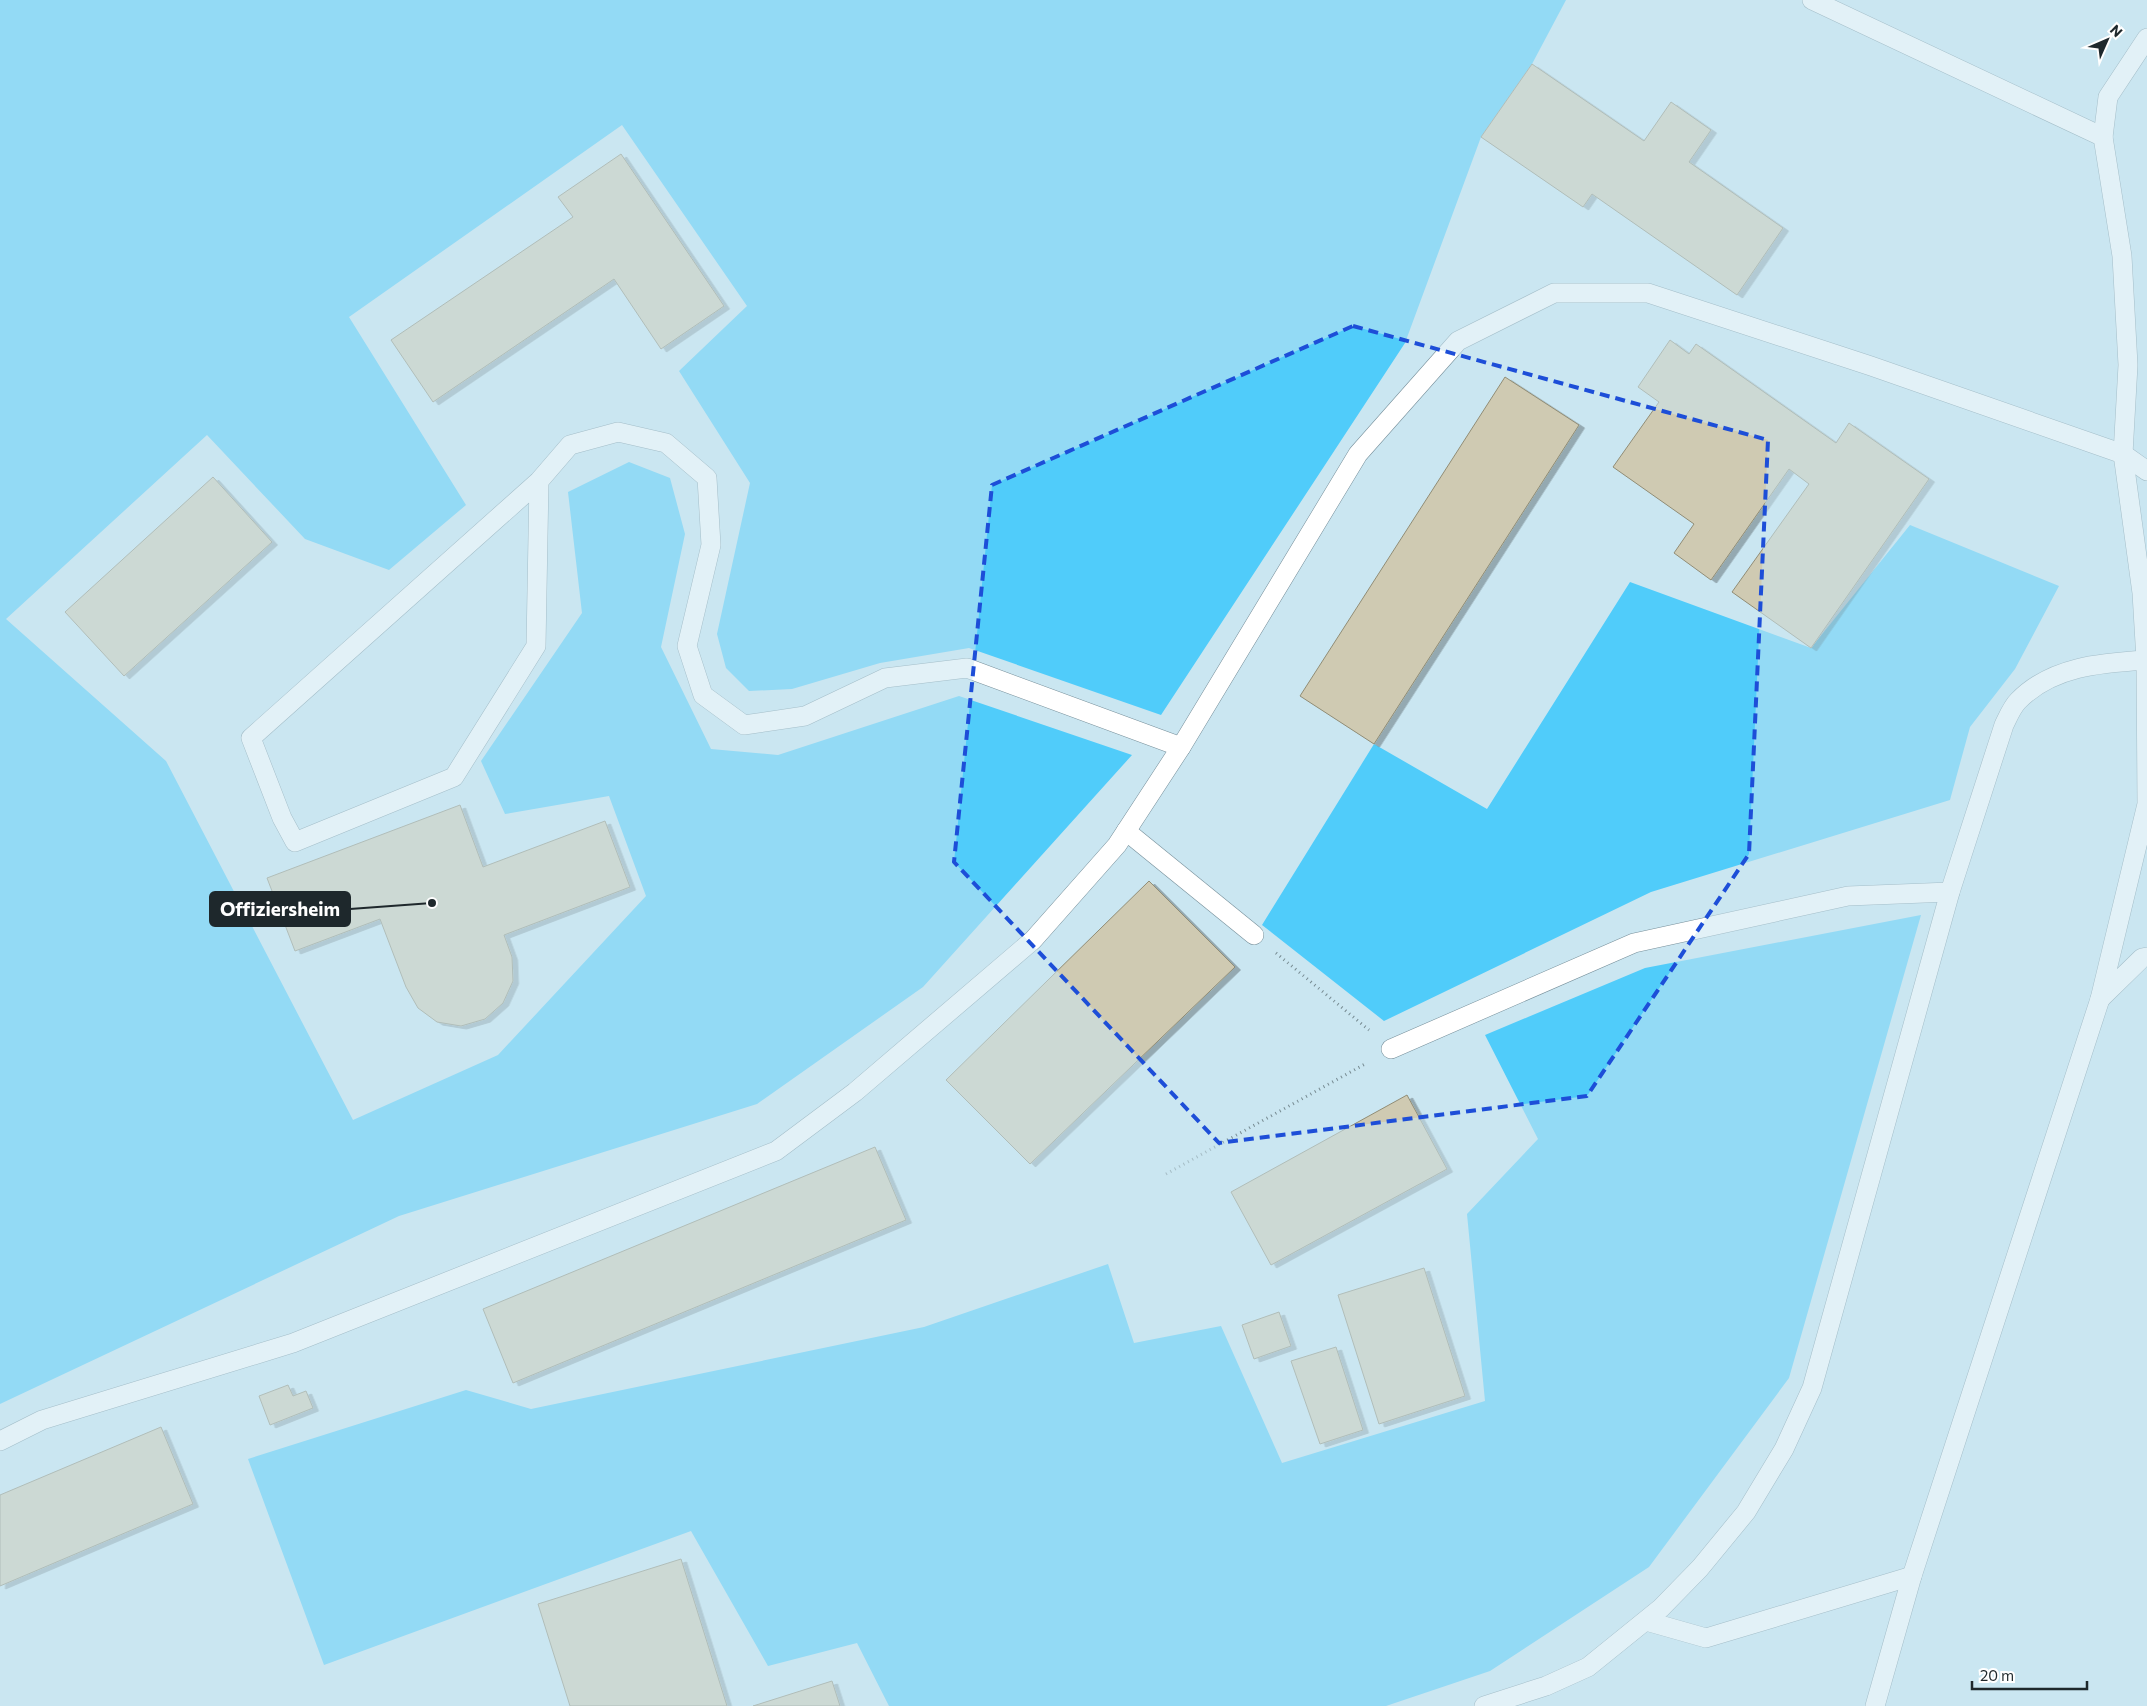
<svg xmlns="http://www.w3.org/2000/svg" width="2147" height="1706" font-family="Commissioner,sans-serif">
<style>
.green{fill:#50ccfa}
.building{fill:#cfcab2;stroke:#918d76;filter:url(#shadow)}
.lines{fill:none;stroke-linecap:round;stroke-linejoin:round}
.lane-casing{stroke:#768f9a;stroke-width:20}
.path{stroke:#778b92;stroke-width:3;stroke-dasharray:1 4;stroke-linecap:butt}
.lane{stroke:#fff;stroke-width:19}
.marked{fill:none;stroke:#1d4ed8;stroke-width:4;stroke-dasharray:10 6;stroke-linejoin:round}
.leader{fill:none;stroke:#1e282c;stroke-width:2}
.callout-dot{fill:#1e282c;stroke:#fff;stroke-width:2}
.callout{fill:#1e282c;stroke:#1e282c;stroke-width:2}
.callout-label{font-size:19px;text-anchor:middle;font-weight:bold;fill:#fff}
</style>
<defs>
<filter id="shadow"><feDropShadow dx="5.5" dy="3" stdDeviation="0" flood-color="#0004"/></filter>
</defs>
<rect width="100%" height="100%" fill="#cae6f1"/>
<g class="green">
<path d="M 0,0 L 1566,0 L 1532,64 L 1481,137 L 1405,343 L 1161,715 L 969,648 L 880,663 L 792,689 L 749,691 L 726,668 L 717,634 L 750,483 L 679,371 L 747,306 L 622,125 L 349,317 L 466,505 L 389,570 L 305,539 L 207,435 L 6,619 L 166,761 L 353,1120 L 498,1055 L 646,896 L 609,796 L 505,814 L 481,761 L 582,613 L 568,492 L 629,462 L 670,478 L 685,534 L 661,647 L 711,749 L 778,755 L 959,696 L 1132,755 L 923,987 L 757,1104 L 399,1216 L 0,1404 Z"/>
<path d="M 1910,525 L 2059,586 L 2015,669 L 1970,727 L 1950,800 L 1651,892 L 1384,1021 L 1262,925 L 1374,744 L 1487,809 L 1630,582 L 1811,648 Z"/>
<path d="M 1921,915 L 1789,1378 L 1649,1567 L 1490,1671 L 1386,1706 L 889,1706 L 857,1643 L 768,1666 L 691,1531 L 324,1665 L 248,1459 L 466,1390 L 531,1409 L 924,1327 L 1108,1264 L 1134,1343 L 1221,1326 L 1282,1463 L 1485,1401 L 1467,1214 L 1538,1139 L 1485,1035 L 1645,968 Z"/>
</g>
<g class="building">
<path d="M 1532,64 L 1644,141 L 1671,102 L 1711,130 L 1689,162 L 1783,228 L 1737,295 L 1592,194 L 1583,207 L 1481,137 Z"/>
<path d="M 621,154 L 724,306 L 661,349 L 614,279 L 433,402 L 391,340 L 573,217 L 558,197 Z"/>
<path d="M 1670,340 L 1689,354 L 1696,344 L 1836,443 L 1849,423 L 1929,479 L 1811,648 L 1732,592 L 1809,484 L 1789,469 L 1711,580 L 1674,553 L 1694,524 L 1613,467 L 1659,402 L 1638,387 Z"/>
<path d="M 1505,377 L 1579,425 L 1374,744 L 1300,696 Z"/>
<path d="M 213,477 L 272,542 L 124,676 L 65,612 Z"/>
<path d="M 460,805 L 483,867 L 605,821 L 630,887 L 504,935 L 512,957 L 513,981 L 503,1003 L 485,1019 L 461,1026 L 437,1022 L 418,1008 L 406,987 L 380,919 L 295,951 L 267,878 Z"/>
<path d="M 1149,881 L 1235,967 L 1030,1164 L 946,1080 Z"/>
<path d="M 1407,1095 L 1447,1169 L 1271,1265 L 1231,1192 Z"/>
<path d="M 875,1147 L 906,1220 L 513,1383 L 483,1309 Z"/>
<path d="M 1424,1268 L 1465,1396 L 1379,1424 L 1338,1295 Z"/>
<path d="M 1279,1312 L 1291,1346 L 1254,1359 L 1242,1325 Z"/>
<path d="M 1336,1347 L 1363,1430 L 1320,1444 L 1291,1361 Z"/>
<path d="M 288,1385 L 293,1396 L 306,1391 L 313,1408 L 270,1425 L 259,1396 Z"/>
<path d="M 161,1427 L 193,1504 L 0,1586 L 0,1495 Z"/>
<path d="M 681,1559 L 727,1706 L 570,1706 L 538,1604 Z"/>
<path d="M 832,1681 L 840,1706 L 753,1706 Z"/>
</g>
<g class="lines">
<defs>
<g id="lane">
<path d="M 1812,0 L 2103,137 L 2122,256 L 2128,365 L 2123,454 L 2142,593 L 2146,660 L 2147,804 L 2100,999 L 2142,958 L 2147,957"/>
<path d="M 2103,137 L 2108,97 L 2147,38"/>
<path d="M 539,481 L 536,646 L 454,777 L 295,842 L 282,818 L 251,738 L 539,481 L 570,445 L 618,432 L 666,443 L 707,478 L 711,545 L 687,646 L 703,695 L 744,725 L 805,716 L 885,678 L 967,668 L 1181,747"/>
<path d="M 1126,831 L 1254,935"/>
<path d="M 1391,1049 L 1634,943 L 1848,896 L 1950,892"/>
<path d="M 0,1441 L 42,1420 L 293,1343 L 776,1151 L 855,1092 L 1033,940 L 1117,845 L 1181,747 L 1358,454 L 1458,341 L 1554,293 L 1648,293 L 1871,366 L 2123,454 L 2147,471"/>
<path d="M 1646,1621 L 1706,1638 L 1912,1576"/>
<path d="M 1484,1706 L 1546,1686 L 1588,1667 L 1661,1608 L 1700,1568 L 1746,1512 L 1784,1449 L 1812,1388 L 1950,892 L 2004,725 C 2008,717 2012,707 2018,701 C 2052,666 2101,663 2147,660"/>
<path d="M 1875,1706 L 1912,1576 L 2100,999"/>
</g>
</defs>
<use href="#lane" class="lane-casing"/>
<g class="path">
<path d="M 1276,953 L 1369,1030"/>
<path d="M 1166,1174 L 1365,1064"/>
</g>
<use href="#lane" class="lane"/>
</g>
<path d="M0 0H2147V1706H0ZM 1353,326 L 1768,440 L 1749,854 L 1587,1096 L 1219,1143 L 954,862 L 992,485 Z" fill="#cae6f1" fill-opacity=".55" fill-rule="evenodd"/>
<path class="marked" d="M 1353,326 L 1768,440 L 1749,854 L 1587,1096 L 1219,1143 L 954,862 L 992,485 Z"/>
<path class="leader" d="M432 903L350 909"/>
<circle class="callout-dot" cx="432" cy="903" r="5"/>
<rect class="callout" x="210" y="892" width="140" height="34" rx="5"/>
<g class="callout-label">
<text x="280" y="916">Offiziersheim</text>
</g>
<g transform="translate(2107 40) rotate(45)" stroke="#ffffff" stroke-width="4" paint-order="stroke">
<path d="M0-4L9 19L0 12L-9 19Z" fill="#1e282c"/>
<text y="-8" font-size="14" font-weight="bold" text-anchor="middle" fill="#1e282c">N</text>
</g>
<path d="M1972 1681v8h115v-8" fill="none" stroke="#1e282c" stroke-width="2.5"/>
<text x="1980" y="1681" font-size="15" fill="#1e282c" stroke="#ffffff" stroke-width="4" paint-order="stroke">20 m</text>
</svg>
